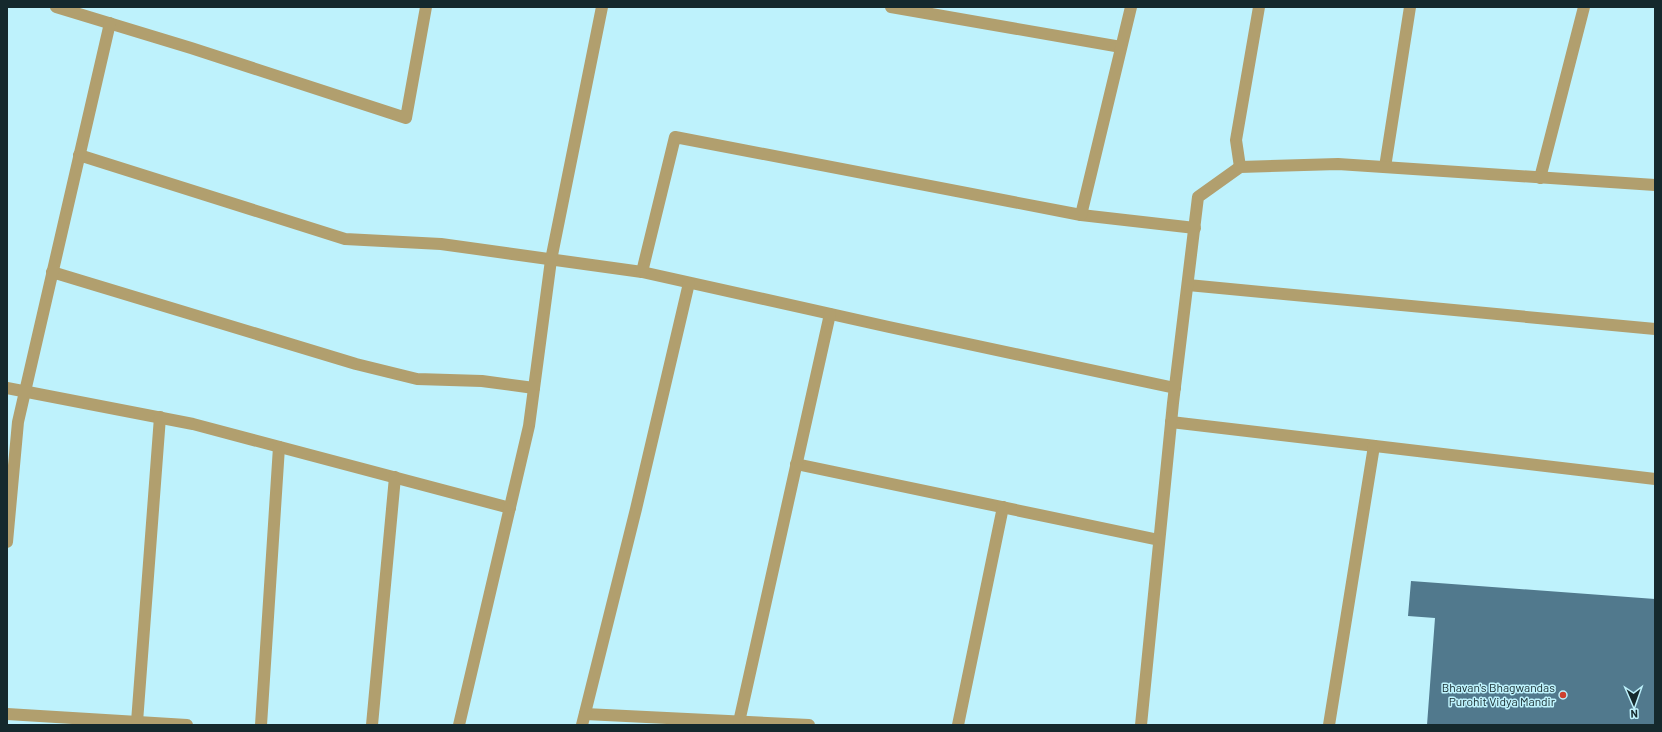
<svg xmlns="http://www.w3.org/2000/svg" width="1662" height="732" font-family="Barlow,sans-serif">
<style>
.building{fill:#51798d}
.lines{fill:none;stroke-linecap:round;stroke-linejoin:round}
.street{stroke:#b19f6e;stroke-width:12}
.poi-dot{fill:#ce412f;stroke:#bef2fc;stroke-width:1.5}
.labels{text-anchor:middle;stroke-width:3;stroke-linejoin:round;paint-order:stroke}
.poi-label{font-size:12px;fill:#15292d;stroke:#bef2fc;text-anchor:end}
</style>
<rect width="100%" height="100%" fill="#bef2fc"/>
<path class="building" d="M 1411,581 L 1655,599 L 1655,725 L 1427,725 L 1435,618 L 1408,616 Z"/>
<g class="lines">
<g class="street">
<path d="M 56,7 L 191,48 L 406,118 L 426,7"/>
<path d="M 891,7 L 1121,47"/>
<path d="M 79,155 L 345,239 L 441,244 L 642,272 L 889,327 L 1175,388"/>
<path d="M 1240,167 L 1236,140 L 1259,7"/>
<path d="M 1385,167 L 1410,7"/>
<path d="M 1540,178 L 1584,7"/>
<path d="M 1081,215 L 1195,228"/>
<path d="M 52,272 L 356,364 L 417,379 L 482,381 L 534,388"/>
<path d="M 642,272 L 675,137 L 1081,215 L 1131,7"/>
<path d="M 1188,285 L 1655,329"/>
<path d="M 7,388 L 193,424 L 510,508"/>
<path d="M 1171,422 L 1655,479"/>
<path d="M 796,464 L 1159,540"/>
<path d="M 7,542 L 18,422 L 110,23"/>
<path d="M 7,714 L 187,725"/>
<path d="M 585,714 L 809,725"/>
<path d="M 137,722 L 160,417"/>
<path d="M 739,722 L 830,314"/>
<path d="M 261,725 L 279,447"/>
<path d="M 372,725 L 395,477"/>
<path d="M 459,725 L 529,426 L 551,260 L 602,7"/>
<path d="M 582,725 L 636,509 L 689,283"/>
<path d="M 958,725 L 1003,507"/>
<path d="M 1141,725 L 1173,403 L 1198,197 L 1240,167 L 1338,164 L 1655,185"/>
<path d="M 1329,725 L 1374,446"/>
</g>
</g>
<circle class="poi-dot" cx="1563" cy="695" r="4"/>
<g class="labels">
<g class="poi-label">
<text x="1555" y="692">Bhavan's Bhagwandas<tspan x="1555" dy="14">Purohit Vidya Mandir</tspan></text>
</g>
</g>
<rect width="1662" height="732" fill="none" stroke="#15292d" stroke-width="16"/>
<g transform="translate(1634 704) rotate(178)" stroke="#bef2fc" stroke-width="3" paint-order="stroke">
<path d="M0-3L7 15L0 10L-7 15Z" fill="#15292d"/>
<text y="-6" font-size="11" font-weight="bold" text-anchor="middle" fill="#15292d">N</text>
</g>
</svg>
